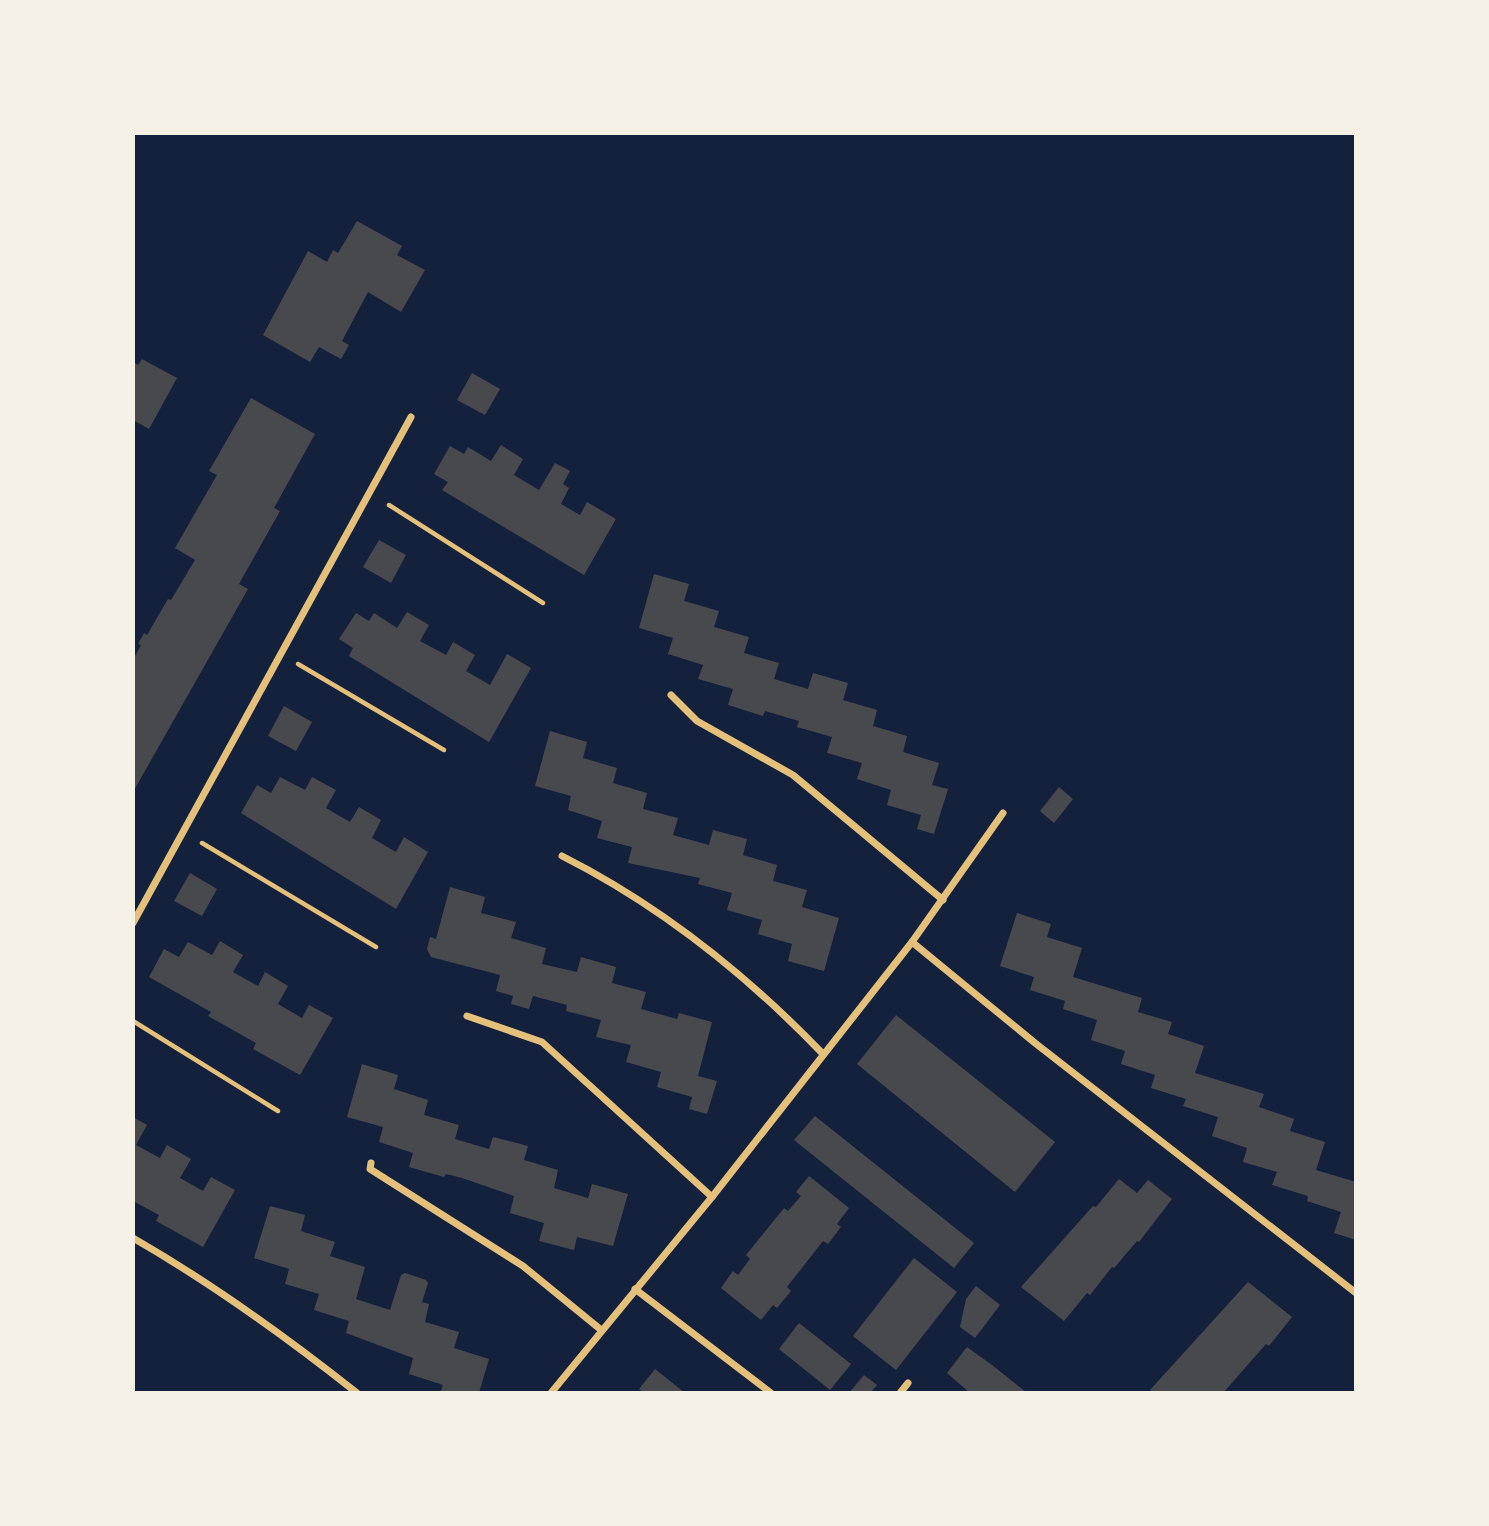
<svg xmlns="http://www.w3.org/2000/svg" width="1489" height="1526" font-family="Karla,sans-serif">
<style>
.building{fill:#48494c}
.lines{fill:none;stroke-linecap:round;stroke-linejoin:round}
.path{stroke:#e5c07b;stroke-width:4.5}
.minor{stroke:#e5c07b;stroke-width:7}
</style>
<rect width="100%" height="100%" fill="#14213d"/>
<g class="building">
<path d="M 357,221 L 402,246 L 397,255 L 425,270 L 401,312 L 368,292 L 342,341 L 349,345 L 341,359 L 319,347 L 310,362 L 263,335 L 308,251 L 327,262 L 333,250 L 338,253 Z"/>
<path d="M 142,359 L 177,378 L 149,429 L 133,420 L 133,362 L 138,365 Z"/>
<path d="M 472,373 L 500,389 L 485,415 L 457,400 Z"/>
<path d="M 251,398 L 315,434 L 274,508 L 280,511 L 239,584 L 248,589 L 133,792 L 133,660 L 141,645 L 138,644 L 144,633 L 147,635 L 168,599 L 171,600 L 195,560 L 175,548 L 217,475 L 209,471 Z"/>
<path d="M 501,445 L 523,459 L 514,475 L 539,490 L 555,463 L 570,471 L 563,484 L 569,488 L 561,504 L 580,515 L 587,502 L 616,519 L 584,575 L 442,490 L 448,482 L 434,474 L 450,446 L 464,454 L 468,447 L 491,461 Z"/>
<path d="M 379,540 L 406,555 L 391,583 L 363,567 Z"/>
<path d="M 654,574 L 689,584 L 684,601 L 719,611 L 714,627 L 749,637 L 744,653 L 779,663 L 774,679 L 808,689 L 813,673 L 848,683 L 843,700 L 877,710 L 873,726 L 907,736 L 903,752 L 939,763 L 932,785 L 948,789 L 934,834 L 917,829 L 921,815 L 887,805 L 891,790 L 857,779 L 862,763 L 827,753 L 832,737 L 797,727 L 799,721 L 765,711 L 763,716 L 728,705 L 733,689 L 698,679 L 703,665 L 668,654 L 673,638 L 639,628 Z"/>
<path d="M 407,612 L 429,625 L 420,641 L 446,655 L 453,642 L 475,655 L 466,671 L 490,685 L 507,654 L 531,668 L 489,742 L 349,656 L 353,648 L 339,639 L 356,613 L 369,621 L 374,613 L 397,628 Z"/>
<path d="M 284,706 L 312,722 L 296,751 L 268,736 Z"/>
<path d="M 550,731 L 587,742 L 583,758 L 617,768 L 613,783 L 647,793 L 643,809 L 678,818 L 673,835 L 709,845 L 713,830 L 747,839 L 743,855 L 777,865 L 773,881 L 807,890 L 802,907 L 839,918 L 824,971 L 788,961 L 792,944 L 758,934 L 762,920 L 727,910 L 732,893 L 698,884 L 700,878 L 628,863 L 632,847 L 597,838 L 602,821 L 568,810 L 571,796 L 535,786 Z"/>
<path d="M 280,777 L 305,790 L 312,777 L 336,790 L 326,808 L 350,822 L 359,807 L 381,820 L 372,838 L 396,852 L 404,837 L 428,852 L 396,909 L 241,813 L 257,785 L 271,793 Z"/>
<path d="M 1059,787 L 1073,799 L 1054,823 L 1040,811 Z"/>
<path d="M 190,873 L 217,889 L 202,916 L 174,901 Z"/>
<path d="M 450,887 L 485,897 L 481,913 L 516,922 L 511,938 L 546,948 L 542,964 L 577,972 L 581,957 L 616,967 L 612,983 L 646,992 L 641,1009 L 677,1019 L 679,1013 L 712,1022 L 698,1076 L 717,1081 L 707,1114 L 689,1109 L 692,1097 L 657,1087 L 661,1072 L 626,1062 L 631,1045 L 596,1037 L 601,1020 L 566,1011 L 567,1005 L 533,996 L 529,1009 L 511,1004 L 513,996 L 496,991 L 500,975 L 431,957 L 427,949 L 430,937 L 436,939 Z"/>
<path d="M 1017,913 L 1051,924 L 1047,937 L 1082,948 L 1073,977 L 1142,998 L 1138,1012 L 1172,1022 L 1168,1034 L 1204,1046 L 1195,1073 L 1264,1094 L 1259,1107 L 1294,1119 L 1290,1131 L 1325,1142 L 1316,1170 L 1356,1182 L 1356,1240 L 1334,1233 L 1341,1212 L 1307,1201 L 1308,1196 L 1272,1185 L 1277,1172 L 1243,1162 L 1247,1148 L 1212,1136 L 1218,1117 L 1183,1106 L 1186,1099 L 1151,1088 L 1155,1075 L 1121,1064 L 1125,1051 L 1091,1040 L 1097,1020 L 1063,1009 L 1065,1001 L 1030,990 L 1034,977 L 1000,966 Z"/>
<path d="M 220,941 L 243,955 L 233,972 L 258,986 L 265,972 L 288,986 L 278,1004 L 302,1018 L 309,1005 L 333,1018 L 300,1075 L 253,1049 L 256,1043 L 208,1016 L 211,1012 L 149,977 L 164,949 L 179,957 L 188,942 L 212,955 Z"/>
<path d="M 896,1015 L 1055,1142 L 1015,1192 L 857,1064 Z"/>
<path d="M 362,1064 L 398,1075 L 394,1089 L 428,1100 L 424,1115 L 459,1125 L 455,1139 L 489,1149 L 493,1137 L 528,1146 L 524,1160 L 558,1170 L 554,1188 L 588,1198 L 592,1184 L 628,1194 L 613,1246 L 577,1237 L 574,1250 L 539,1241 L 544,1223 L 510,1213 L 514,1196 L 462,1178 L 446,1174 L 444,1177 L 409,1167 L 413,1153 L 379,1142 L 383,1127 L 347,1117 Z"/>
<path d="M 815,1116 L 974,1243 L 954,1268 L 794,1140 Z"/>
<path d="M 133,1117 L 147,1125 L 136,1145 L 160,1158 L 167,1145 L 191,1159 L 180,1178 L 203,1191 L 211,1177 L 235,1190 L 203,1247 L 156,1221 L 159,1215 L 133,1201 Z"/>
<path d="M 809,1176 L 849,1208 L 837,1224 L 841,1227 L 828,1244 L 823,1241 L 787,1287 L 791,1291 L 777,1308 L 773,1305 L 761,1320 L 721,1288 L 733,1271 L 738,1275 L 750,1259 L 746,1255 L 784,1208 L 788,1211 L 801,1196 L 796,1192 Z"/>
<path d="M 1119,1179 L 1137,1193 L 1148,1180 L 1172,1199 L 1139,1242 L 1137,1241 L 1114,1268 L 1112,1267 L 1090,1295 L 1087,1293 L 1064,1321 L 1021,1287 L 1093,1206 L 1096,1207 Z"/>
<path d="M 270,1206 L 305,1215 L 301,1231 L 335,1242 L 330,1256 L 365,1267 L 356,1299 L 390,1310 L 401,1275 L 405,1273 L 426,1280 L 428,1283 L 422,1302 L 429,1304 L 425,1322 L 459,1332 L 454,1348 L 489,1359 L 479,1393 L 440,1393 L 443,1385 L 409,1374 L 413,1358 L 346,1333 L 349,1321 L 314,1310 L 319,1294 L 285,1284 L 289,1269 L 254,1258 Z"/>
<path d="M 914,1258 L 957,1292 L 896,1370 L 853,1336 Z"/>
<path d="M 1248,1282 L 1292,1317 L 1269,1346 L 1266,1344 L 1223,1393 L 1154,1393 L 1150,1390 Z"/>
<path d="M 976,1286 L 1000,1305 L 975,1338 L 960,1327 L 966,1299 Z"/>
<path d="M 799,1323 L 851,1364 L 830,1390 L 779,1349 Z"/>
<path d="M 967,1347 L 992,1365 L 1027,1393 L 970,1393 L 947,1373 Z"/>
<path d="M 655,1369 L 685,1393 L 644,1393 L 639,1389 Z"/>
<path d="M 864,1375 L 877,1385 L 870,1393 L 849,1393 Z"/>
</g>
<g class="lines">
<g class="path">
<path d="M 389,505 L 543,603"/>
<path d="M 298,664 L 444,750"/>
<path d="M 202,843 L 376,947"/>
<path d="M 133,1021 L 278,1111"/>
</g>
<g class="minor">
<path d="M 671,695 L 697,721 L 793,775 L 943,900"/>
<path d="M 562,856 C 659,905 748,976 823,1054"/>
<path d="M 133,923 L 411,417"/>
<path d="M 912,942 L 1035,1043 L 1356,1293"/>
<path d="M 467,1016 L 542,1042 L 712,1197"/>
<path d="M 371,1163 L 370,1169 L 523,1266 L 600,1329"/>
<path d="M 133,1238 C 213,1284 285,1336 357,1393"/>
<path d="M 635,1289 L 771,1393"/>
<path d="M 551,1393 L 712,1197 L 912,942 L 1003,813"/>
<path d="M 900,1393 L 908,1383"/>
</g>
</g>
<rect width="1489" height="1526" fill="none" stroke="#f6f1e7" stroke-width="270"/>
</svg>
